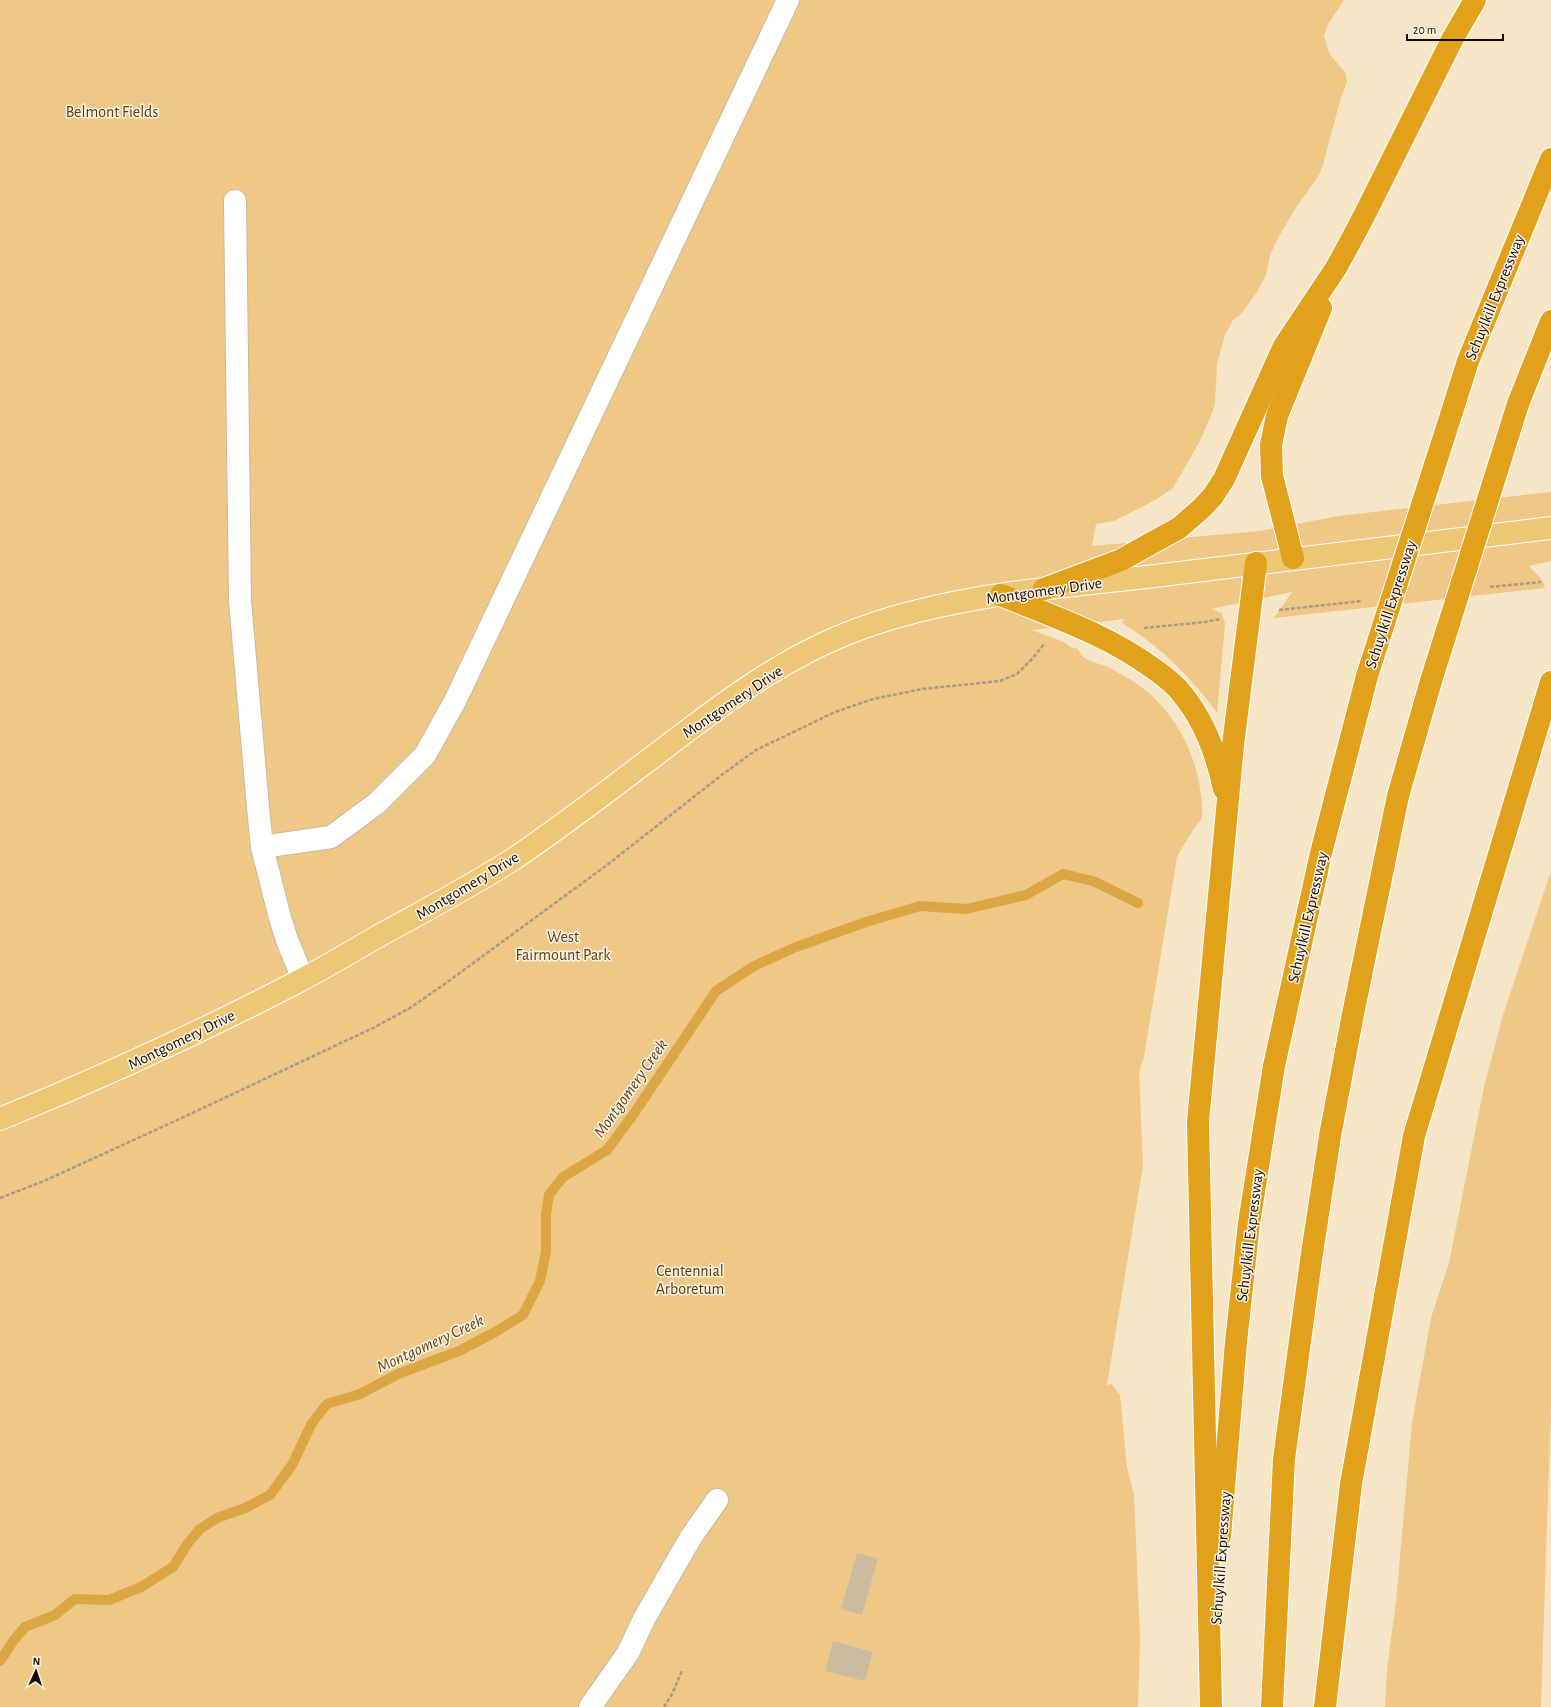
<svg xmlns="http://www.w3.org/2000/svg" width="1551" height="1707" font-family="'Alegreya Sans',sans-serif">
<style>
.green{fill:#efc787}
.lines{fill:none;stroke-linecap:round;stroke-linejoin:round}
.stream{stroke:#dca645;stroke-width:10}
.building{fill:#cdbb9f}
.minor-casing{stroke:#cab99d;stroke-width:24}
.major-casing{stroke:#fff;stroke-width:24}
.highway-casing{stroke:#fff;stroke-width:24}
.path{stroke:#a99b85;stroke-width:2.5;stroke-dasharray:4 2;stroke-linecap:butt}
.minor{stroke:#fff;stroke-width:22}
.major{stroke:#edc776;stroke-width:22}
.highway{stroke:#e1a11a;stroke-width:22}
.highway-bridge-casing{stroke:#fff;stroke-width:24;stroke-linecap:butt}
.highway-bridge{stroke:#e1a11a;stroke-width:22}
.labels{text-anchor:middle;stroke-width:3;stroke-linejoin:round;paint-order:stroke}
.park-label{font-size:16px;fill:#543e16;stroke:#fef3e2}
.street-label{font-size:16px;fill:#120c04;stroke:#fef3e2}
.water-label{font-size:17px;font-style:italic;fill:#5b451d;stroke:#fef3e2}
</style>
<rect width="100%" height="100%" fill="#f7e5c8"/>
<g class="green">
<path d="M 0,0 L 1344,0 L 1327,26 L 1324,36 L 1329,53 L 1346,74 L 1347,82 L 1340,101 L 1323,165 L 1319,175 L 1295,209 L 1279,236 L 1270,255 L 1266,275 L 1257,292 L 1240,315 L 1233,320 L 1225,335 L 1217,364 L 1215,404 L 1212,413 L 1200,441 L 1173,488 L 1157,499 L 1114,521 L 1096,524 L 1092,546 L 1260,531 L 1338,516 L 1551,492 L 1551,561 L 1529,566 L 1543,581 L 1545,588 L 1274,618 L 1292,592 L 1211,609 L 1222,613 L 1225,624 L 1217,713 C 1191,677 1160,646 1122,623 L 1124,619 L 1032,630 L 1064,642 L 1070,647 L 1078,649 C 1083,662 1096,662 1108,667 C 1113,670 1119,673 1124,676 C 1166,698 1193,743 1200,788 C 1201,797 1204,811 1201,819 C 1200,822 1196,826 1194,829 C 1188,838 1182,847 1177,857 L 1144,1057 L 1139,1072 L 1143,1166 L 1107,1385 L 1112,1384 L 1120,1395 L 1127,1467 L 1134,1495 L 1140,1639 L 1138,1707 L 0,1707 Z"/>
<path d="M 1551,871 L 1551,1407 L 1541,1707 L 1385,1707 L 1387,1669 L 1396,1602 L 1412,1423 L 1431,1318 L 1449,1263 L 1484,1087 L 1503,1015 Z"/>
</g>
<g class="lines">
<path class="stream" d="M 0,1661 L 14,1640 L 25,1627 L 55,1615 L 75,1599 L 109,1600 L 141,1587 L 173,1567 L 188,1543 L 200,1529 L 217,1518 L 245,1508 L 270,1495 L 292,1465 L 312,1423 L 327,1404 L 360,1394 L 398,1374 L 459,1351 L 497,1331 L 523,1315 L 540,1281 L 546,1252 L 546,1214 L 549,1195 L 563,1177 L 607,1150 L 633,1115 L 716,991 L 754,966 L 796,947 L 866,922 L 920,906 L 966,909 L 1026,895 L 1063,874 L 1093,881 L 1138,903"/>
</g>
<g class="building">
<path d="M 857,1553 L 878,1558 L 862,1615 L 841,1609 Z"/>
<path d="M 833,1641 L 873,1652 L 865,1681 L 825,1671 Z"/>
</g>
<g class="lines">
<defs>
<g id="minor">
<path d="M 235,201 L 240,601 L 258,807 L 262,847 L 280,918 L 287,940 L 303,979"/>
<path d="M 262,847 L 331,837 L 377,803 L 425,755 L 455,701 L 788,0"/>
<path d="M 590,1707 L 628,1653 L 644,1619 L 668,1577 L 691,1537 L 717,1500"/>
</g>
<path id="major" d="M 0,1119 C 103,1077 203,1031 301,980 C 326,967 351,952 375,938 C 422,912 470,887 515,858 C 574,818 630,774 687,731 C 736,694 788,657 846,634 C 936,597 1049,588 1146,577 C 1281,560 1416,544 1551,528"/>
<g id="highway">
<path d="M 1518,404 L 1551,321"/>
<path d="M 1451,415 L 1468,361 L 1551,159"/>
<path d="M 1293,558 L 1272,476 L 1271,445 L 1277,416 L 1321,308"/>
<path d="M 1044,589 L 1121,560 L 1179,528 L 1202,508 L 1213,496 L 1224,479 L 1284,346 L 1336,268 L 1347,248 L 1364,216 L 1453,38 L 1475,0"/>
<path d="M 1001,595 C 1054,617 1108,635 1154,669 C 1164,676 1176,685 1183,695 C 1205,722 1217,756 1224,789"/>
<path d="M 1220,1536 L 1236,1342 L 1249,1223 L 1274,1066 L 1321,853 L 1367,676"/>
<path d="M 1211,1707 L 1198,1122 L 1233,745 L 1256,563"/>
<path d="M 1272,1707 L 1284,1459 L 1311,1260 L 1330,1136 L 1353,1014 L 1398,796 L 1431,681"/>
<path d="M 1325,1707 L 1351,1484 L 1414,1136 L 1551,682"/>
</g>
</defs>
<use href="#minor" class="minor-casing"/>
<use href="#major" class="major-casing"/>
<use href="#highway" class="highway-casing"/>
<g class="path">
<path d="M 1490,587 L 1541,582"/>
<path d="M 1279,610 L 1362,601"/>
<path d="M 1144,628 L 1205,622 L 1221,619"/>
<path d="M 0,1198 L 44,1181 L 186,1116 L 373,1028 L 410,1008 L 446,983 L 607,865 L 723,774 L 756,750 L 835,712 L 873,699 L 922,689 L 1000,681 L 1017,674 L 1032,659 L 1045,643"/>
<path d="M 664,1707 L 672,1694 L 682,1671"/>
</g>
<use href="#minor" class="minor"/>
<use href="#major" class="major"/>
<use href="#highway" class="highway"/>
<defs>
<g id="highway-bridge">
<path d="M 1367,676 L 1451,415"/>
<path d="M 1431,681 L 1518,404"/>
</g>
</defs>
<use href="#highway-bridge" class="highway-bridge-casing"/>
<use href="#highway-bridge" class="highway-bridge"/>
</g>
<g class="labels">
<g class="park-label">
<text x="112" y="117">Belmont Fields</text>
<text x="563" y="942">West<tspan x="563" dy="18">Fairmount Park</tspan></text>
<text x="690" y="1276">Centennial<tspan x="690" dy="18">Arboretum</tspan></text>
</g>
<g class="street-label">
<text transform="translate(1494 297) rotate(-68)" y="6">Schuylkill Expressway</text>
<text transform="translate(1044 590) rotate(-8)" y="6">Montgomery Drive</text>
<text transform="translate(1390 604) rotate(-72)" y="6">Schuylkill Expressway</text>
<text transform="translate(732 701) rotate(-34)" y="6">Montgomery Drive</text>
<text transform="translate(467 885) rotate(-31)" y="6">Montgomery Drive</text>
<text transform="translate(1307 917) rotate(-77)" y="6">Schuylkill Expressway</text>
<text transform="translate(181 1039) rotate(-26)" y="6">Montgomery Drive</text>
<text transform="translate(1249 1235) rotate(-83)" y="6">Schuylkill Expressway</text>
<text transform="translate(1220 1558) rotate(-86)" y="6">Schuylkill Expressway</text>
</g>
<g class="water-label">
<text transform="translate(630 1088) rotate(-55)" y="6">Montgomery Creek</text>
<text transform="translate(430 1343) rotate(-25)" y="6">Montgomery Creek</text>
</g>
</g>
<g transform="translate(36 1671) rotate(3)" stroke="#fef3e2" stroke-width="3" paint-order="stroke">
<path d="M0-3L7 15L0 10L-7 15Z" fill="#120c04"/>
<text y="-6" font-size="11" font-weight="bold" text-anchor="middle" fill="#120c04">N</text>
</g>
<path d="M1407 34v6h96v-6" fill="none" stroke="#120c04" stroke-width="2"/>
<text x="1413" y="34" font-size="12" fill="#120c04" stroke="#fef3e2" stroke-width="3" paint-order="stroke">20 m</text>
</svg>
